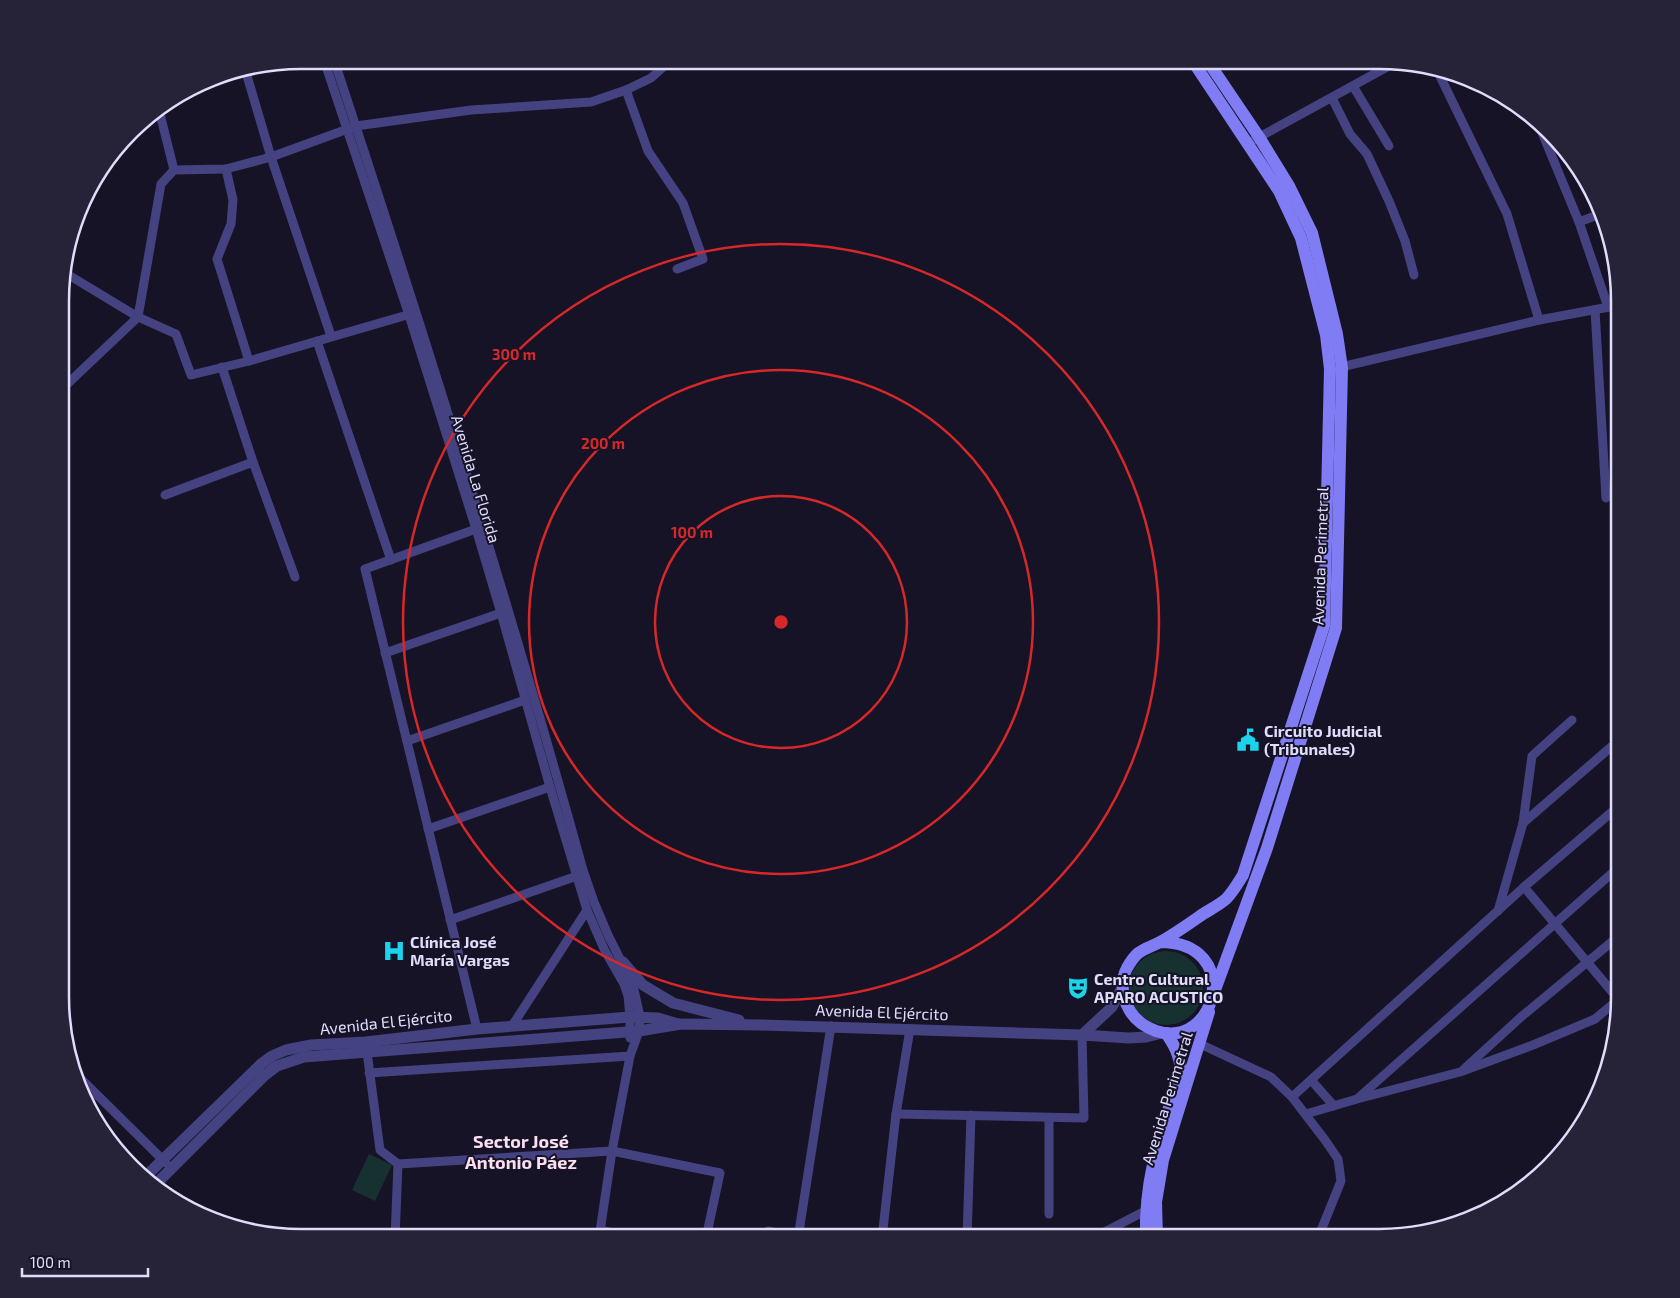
<svg xmlns="http://www.w3.org/2000/svg" width="1680" height="1298" font-family="'Exo 2',sans-serif">
<style>
.green{fill:#163130}
.lines{fill:none;stroke-linecap:round;stroke-linejoin:round}
.minor{stroke:#454282;stroke-width:9}
.tertiary{stroke:#454282;stroke-width:11}
.secondary{stroke:#807cf3;stroke-width:12}
.ring{fill:none;stroke:#d62828;stroke-width:2.5}
.labels{text-anchor:middle;stroke-width:4;stroke-linejoin:round;paint-order:stroke}
.street-label{font-size:16px;fill:#e0dcfc;stroke:#161327}
.poi-label{font-size:16px;font-weight:bold;fill:#e0dcfc;stroke:#161327;text-anchor:start}
.neighbourhood-label{font-size:18px;font-weight:bold;fill:#fcdef1;stroke:#161327}
.rim{fill:none;stroke:#e0dcfc;stroke-width:2.5}
.centre{fill:#d62828;stroke:#161327;stroke-width:2.5}
.ring-label{font-size:15px;text-anchor:middle;font-weight:bold;fill:#d62828;stroke:#161327;stroke-width:4;stroke-linejoin:round;paint-order:stroke}
</style>
<rect width="100%" height="100%" fill="#161327"/>
<g class="green">
<circle cx="1166" cy="988" r="37"/>
<path d="M 369,1154 L 392,1165 L 375,1201 L 352,1190 Z"/>
</g>
<g class="lines">
<g class="minor">
<path d="M 324,60 L 409,315 L 476,529 L 501,613 L 550,787 L 587,910 L 605,951 L 624,984 L 628,996 L 630,1017 L 630,1038"/>
<path d="M 334,60 C 423,329 508,598 583,870 L 594,902 L 608,935 L 633,985 L 640,1017 L 639,1031 L 630,1056 L 612,1151 L 599,1238"/>
<path d="M 245,69 L 271,157 L 331,336"/>
<path d="M 1437,70 L 1507,214 L 1539,320"/>
<path d="M 1353,86 L 1389,146"/>
<path d="M 626,90 L 648,151 L 683,203 L 703,259 L 677,269"/>
<path d="M 1332,98 L 1350,134 L 1367,154 L 1389,201 L 1405,241 L 1414,275"/>
<path d="M 159,110 L 174,170"/>
<path d="M 1536,118 L 1579,222 L 1608,307"/>
<path d="M 1254,140 L 1398,61"/>
<path d="M 226,169 L 233,200 L 231,224 L 217,259 L 249,361"/>
<path d="M 1579,222 L 1600,214"/>
<path d="M 62,271 L 138,317 L 176,334 L 191,375 L 249,361 L 414,313"/>
<path d="M 1595,310 L 1606,498"/>
<path d="M 317,341 L 391,560"/>
<path d="M 222,367 L 253,462 L 295,577"/>
<path d="M 1337,368 L 1539,320 L 1620,305"/>
<path d="M 62,389 L 138,317 L 161,184 L 174,170 L 226,169 L 271,157 L 356,126 L 471,110 L 591,102 L 626,90 L 651,78 L 671,60"/>
<path d="M 165,495 L 253,462"/>
<path d="M 476,529 L 365,569 L 477,1029"/>
<path d="M 385,653 L 501,613"/>
<path d="M 407,741 L 525,700"/>
<path d="M 1523,823 L 1611,747"/>
<path d="M 428,829 L 550,787"/>
<path d="M 1524,887 L 1619,1000"/>
<path d="M 1498,911 L 1523,823 L 1532,756 L 1572,720"/>
<path d="M 450,920 L 577,876"/>
<path d="M 512,1026 L 587,910"/>
<path d="M 1200,1044 L 1271,1077 L 1292,1097 L 1325,1140 L 1338,1159 L 1341,1181 L 1318,1238"/>
<path d="M 367,1052 L 380,1150 L 398,1164 L 612,1151 L 720,1173 L 706,1238"/>
<path d="M 1464,1069 L 1521,1017 L 1620,935"/>
<path d="M 369,1073 L 630,1056"/>
<path d="M 77,1075 L 166,1163"/>
<path d="M 1311,1080 L 1334,1106"/>
<path d="M 1292,1097 L 1524,887 L 1620,805"/>
<path d="M 1357,1099 L 1620,866"/>
<path d="M 896,1114 L 1084,1118 L 1082,1035"/>
<path d="M 1306,1114 L 1357,1099 L 1460,1072 L 1533,1045 L 1595,1019 L 1619,999"/>
<path d="M 1049,1214 L 1049,1118"/>
<path d="M 601,1230 L 634,1238"/>
<path d="M 395,1238 L 398,1164"/>
<path d="M 767,1238 L 768,1231 L 798,1238"/>
<path d="M 798,1238 L 831,1026"/>
<path d="M 882,1238 L 896,1114 L 910,1029"/>
<path d="M 967,1238 L 971,1115"/>
<path d="M 1093,1238 L 1145,1211"/>
</g>
<g class="tertiary">
<path d="M 623,962 L 643,985 L 673,1003 L 739,1020"/>
<path d="M 1082,1035 L 1112,1007 L 1122,988"/>
<path d="M 143,1179 L 261,1064 L 272,1056 L 286,1050 L 311,1045 L 366,1042 L 477,1029 L 630,1017 L 658,1018 L 678,1024"/>
<path d="M 154,1186 L 265,1075 L 277,1066 L 304,1057 L 639,1031 L 681,1024 L 760,1025 L 1082,1035 L 1129,1038 L 1146,1037 L 1162,1033"/>
</g>
<g class="secondary">
<path d="M 1207,60 L 1259,137 L 1289,186 L 1312,233 L 1337,334 L 1342,368 L 1336,628 L 1267,848 L 1215,990"/>
<path d="M 1160,942 C 1244,942 1217,1051 1156,1031 C 1145,1027 1136,1021 1130,1011 C 1122,998 1120,981 1127,968 C 1139,947 1144,951 1162,941 C 1176,933 1190,923 1203,914 C 1211,909 1219,905 1226,899 C 1233,892 1238,883 1243,875 L 1324,626 L 1330,369 L 1326,335 L 1301,238 L 1279,191 L 1192,60"/>
<path d="M 1146,1238 C 1144,1175 1162,1130 1181,1071 C 1180,1056 1175,1046 1166,1033"/>
<path d="M 1157,1238 L 1156,1202 L 1163,1160 L 1209,1012"/>
</g>
</g>
<g class="ring">
<circle cx="781" cy="622" r="126"/>
<circle cx="781" cy="622" r="252"/>
<circle cx="781" cy="622" r="378"/>
</g>
<defs>
<symbol id="civic-bare" viewBox="-9 -9 18 18"><path d="M-.6-6.5H3V-4.5H.6V-3L4-1V1h2V6H-6V1h2V-1L-.6-3ZM-1.2 2.5V6h2.4V2.5Z" fill="#1bd3ea" stroke="#161327" stroke-width="2.5" paint-order="stroke"/></symbol>
<symbol id="hospital-bare" viewBox="-9 -9 18 18"><path d="M-5-5h3v3.5h4V-5h3V5h-3V1.5h-4V5h-3Z" fill="#1bd3ea" stroke="#161327" stroke-width="2.5" paint-order="stroke"/></symbol>
<symbol id="theatre-bare" viewBox="-9 -9 18 18"><path d="M-5-5.5Q0-4 5-5.5V0Q5 5 0 6Q-5 5-5 0ZM-3.3-2.5H-1v1.5H-3.3ZM1-2.5H3.3v1.5H1ZM-2.8 1Q0 5.5 2.8 1Z" fill="#1bd3ea" stroke="#161327" stroke-width="2.5" paint-order="stroke"/></symbol>
</defs>
<g fill-rule="evenodd">
<use href="#civic-bare" x="1232" y="724" width="32" height="32"/>
<use href="#hospital-bare" x="378" y="935" width="32" height="32"/>
<use href="#theatre-bare" x="1062" y="972" width="32" height="32"/>
</g>
<g class="labels">
<g class="street-label">
<text transform="translate(476 479) rotate(73)" y="6">Avenida La Florida</text>
<text transform="translate(1320 556) rotate(-88)" y="6">Avenida Perimetral</text>
<text transform="translate(882 1012) rotate(2)" y="6">Avenida El Ejército</text>
<text transform="translate(386 1022) rotate(-6)" y="6">Avenida El Ejército</text>
<text transform="translate(1167 1098) rotate(-73)" y="6">Avenida Perimetral</text>
</g>
<g class="poi-label">
<text x="1264" y="737">Circuito Judicial<tspan x="1264" dy="18">(Tribunales)</tspan></text>
<text x="410" y="948">Clínica José<tspan x="410" dy="18">María Vargas</tspan></text>
<text x="1094" y="985">Centro Cultural<tspan x="1094" dy="18">APARO ACUSTICO</tspan></text>
</g>
<g class="neighbourhood-label">
<text x="521" y="1148">Sector José<tspan x="521" dy="21">Antonio Páez</tspan></text>
</g>
</g>
<path d="M0 0H1680V1298H0ZM301 69H1379A232 232 0 0 1 1611 301V997A232 232 0 0 1 1379 1229H301A232 232 0 0 1 69 997V301A232 232 0 0 1 301 69Z" fill="#262338" fill-rule="evenodd"/>
<path class="rim" d="M301 69H1379A232 232 0 0 1 1611 301V997A232 232 0 0 1 1379 1229H301A232 232 0 0 1 69 997V301A232 232 0 0 1 301 69Z"/>
<circle cx="781" cy="622" r="8" class="centre"/>
<g class="ring-label">
<text x="514" y="360">300 m</text>
<text x="603" y="449">200 m</text>
<text x="692" y="538">100 m</text>
</g>
<path d="M22 1268v8h126v-8" fill="none" stroke="#e0dcfc" stroke-width="2.5"/>
<text x="30" y="1268" font-size="15" fill="#e0dcfc" stroke="#161327" stroke-width="4" paint-order="stroke">100 m</text>
</svg>
